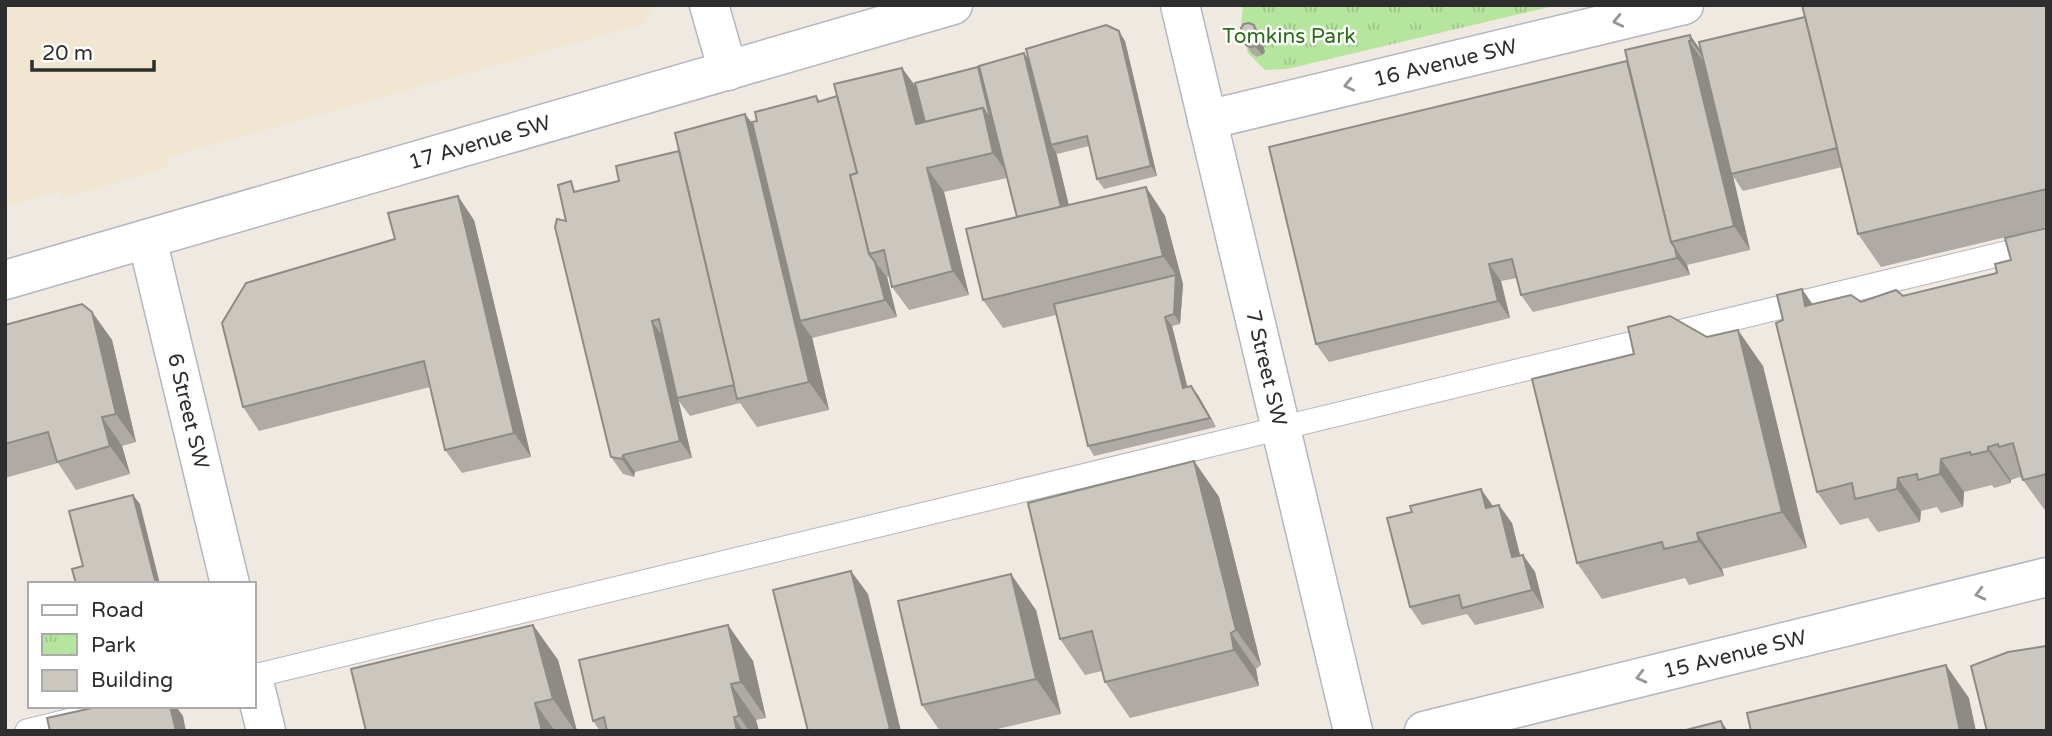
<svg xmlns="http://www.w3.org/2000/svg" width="2052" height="736" font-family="'Varela Round',sans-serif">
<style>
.education{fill:#f0e6d1}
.park{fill:url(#park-tufts)}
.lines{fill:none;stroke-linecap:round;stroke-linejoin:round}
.lane-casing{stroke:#b4b7c1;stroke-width:25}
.street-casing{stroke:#b4b7c1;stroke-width:41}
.secondary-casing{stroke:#b4b7c1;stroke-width:41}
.lane{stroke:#fff;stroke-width:23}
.street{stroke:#fff;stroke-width:38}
.secondary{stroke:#fff;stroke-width:38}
.wall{fill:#afaba4}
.shaded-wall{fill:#8e8b86}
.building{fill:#cbc7bf;stroke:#8e8b86;stroke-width:2}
.oneway{stroke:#969696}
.labels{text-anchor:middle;stroke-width:5;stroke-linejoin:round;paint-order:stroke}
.park-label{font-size:21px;fill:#2c6e1b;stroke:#fff}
.street-label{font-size:21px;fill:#2e2e2e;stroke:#fff}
</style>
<defs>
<pattern id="park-tufts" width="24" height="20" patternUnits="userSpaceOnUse" patternTransform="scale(1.75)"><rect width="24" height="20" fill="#b6e59e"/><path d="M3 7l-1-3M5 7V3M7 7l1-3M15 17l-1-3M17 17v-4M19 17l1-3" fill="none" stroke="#9dc588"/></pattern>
</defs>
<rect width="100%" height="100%" fill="#efe9e1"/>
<path class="education" d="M 5,5 L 656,5 L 643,24 L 193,150 L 167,159 L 169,167 L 63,198 L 61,191 L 5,207 Z"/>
<path class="park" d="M 1243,5 L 1558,5 L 1287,69 L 1265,70 L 1248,53 L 1241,25 Z"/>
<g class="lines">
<defs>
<g id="lane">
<path d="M 254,676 L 2047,243"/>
<path d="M 27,731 L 128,706"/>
</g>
<g id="street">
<path d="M 709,5 L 728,71"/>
<path id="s1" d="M 1180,5 L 1353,731"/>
<path id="s2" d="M 1207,120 L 1684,5"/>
<path id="s3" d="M 147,239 L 230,584"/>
<path d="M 254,682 L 266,731"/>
<path id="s4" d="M 1424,731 L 2047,577"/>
</g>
<g id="secondary">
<path id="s5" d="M 5,280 L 953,5"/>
</g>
</defs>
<use href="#lane" class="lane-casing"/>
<use href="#street" class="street-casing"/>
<use href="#secondary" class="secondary-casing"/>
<use href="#lane" class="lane"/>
<use href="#street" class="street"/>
<use href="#secondary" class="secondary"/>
</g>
<g class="wall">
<path d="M 2047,5 L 2047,227 L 1881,267 L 1858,234 L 1842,167 L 1743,191 L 1733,176 L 1750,250 L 1687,265 L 1690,275 L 1533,312 L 1521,295 L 1517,278 L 1501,281 L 1510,318 L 1329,362 L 1316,344 L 1627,61 L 1690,35 L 1702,52 Z"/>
<path d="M 1260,34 L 1265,52 L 1262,55 L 1257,57 L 1252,54 L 1246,45 Z"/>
<path d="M 1125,41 L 1157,176 L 1104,189 L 1097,179 L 1089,146 L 1057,154 L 1056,152 L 1069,205 L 1146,187 L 1165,216 L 1183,284 L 1180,324 L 1172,326 L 1187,387 L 1198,395 L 1216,427 L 1094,456 L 1088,446 L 1056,315 L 1003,328 L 983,300 L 1017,217 L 1007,178 L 944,192 L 969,295 L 909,310 L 892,287 L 890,276 L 887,277 L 897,317 L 812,338 L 812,337 L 829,410 L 757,427 L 740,403 L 690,416 L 678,400 L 692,458 L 635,472 L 634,477 L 623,474 L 611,457 L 566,221 L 578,191 L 619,181 L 679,151 L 745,114 L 753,124 L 816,96 L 820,101 L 837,96 L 902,68 L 917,89 L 980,71 Z"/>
<path d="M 474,220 L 531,457 L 462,473 L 445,450 L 430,387 L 259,431 L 243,407 Z"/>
<path d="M 2047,228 L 2047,513 L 2023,480 L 2022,480 L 2020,477 L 2011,480 L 2011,483 L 1994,488 L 1992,485 L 1964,492 L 1963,507 L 1941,513 L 1937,507 L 1921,511 L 1920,522 L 1878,532 L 1868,518 L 1840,525 L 1817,492 L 1783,320 L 1802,289 L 1812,304 L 1861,302 L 1903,296 L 1997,273 Z"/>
<path d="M 92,312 L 112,340 L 136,442 L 122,446 L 130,474 L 76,490 L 58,463 L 5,478 L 5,325 Z"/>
<path d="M 1707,337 L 1763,366 L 1807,548 L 1722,569 L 1724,576 L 1689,585 L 1685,578 L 1602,599 L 1577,563 Z"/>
<path d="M 1194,461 L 1219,497 L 1261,665 L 1256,669 L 1259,686 L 1130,718 L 1105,682 L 1102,671 L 1085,675 L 1060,639 Z"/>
<path d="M 1494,507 L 1512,523 L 1520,555 L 1523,555 L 1535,572 L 1544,608 L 1475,625 L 1467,614 L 1422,625 L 1410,607 Z"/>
<path d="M 1036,610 L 1061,714 L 989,731 L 940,731 L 922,705 Z"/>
<path d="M 533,625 L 558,660 L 577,731 L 366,731 Z"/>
<path d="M 728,625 L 753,661 L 766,718 L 756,720 L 759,731 L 600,731 L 593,721 Z"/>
</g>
<g class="shaded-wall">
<path d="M 1254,25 L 1260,34 L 1265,52 L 1262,55 L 1255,46 Z"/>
<path d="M 1119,31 L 1125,41 L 1157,176 L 1151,166 Z"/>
<path d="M 1690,35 L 1706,58 L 1708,64 L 1691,41 Z"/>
<path d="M 1689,41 L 1706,65 L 1731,174 L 1733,176 L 1750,250 L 1734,226 Z"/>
<path d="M 1024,53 L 1036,70 L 1051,145 L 1056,152 L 1075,232 L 1063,215 Z"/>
<path d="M 978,67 L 984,77 L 1010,177 L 993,153 L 983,108 Z"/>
<path d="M 902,68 L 919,91 L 930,138 L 916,124 Z"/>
<path d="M 745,114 L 765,142 L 800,321 L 812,337 L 829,410 L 809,382 Z"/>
<path d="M 927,168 L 944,192 L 969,295 L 953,271 Z"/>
<path d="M 1146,187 L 1165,216 L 1183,284 L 1180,324 L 1174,314 L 1176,275 L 1163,256 Z"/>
<path d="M 458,196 L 474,220 L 531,457 L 514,433 Z"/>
<path d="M 1675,248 L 1687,265 L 1690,275 L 1677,258 Z"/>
<path d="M 875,262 L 887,277 L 897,317 L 885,300 Z"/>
<path d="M 1489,264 L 1501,281 L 1510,318 L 1498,301 Z"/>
<path d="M 1802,289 L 1825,322 L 1805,306 Z"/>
<path d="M 92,312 L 112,340 L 136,442 L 116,414 Z"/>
<path d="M 1165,317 L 1172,326 L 1190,397 L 1183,388 Z"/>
<path d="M 652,321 L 664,338 L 692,458 L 680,441 Z"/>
<path d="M 1738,330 L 1763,366 L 1807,548 L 1782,512 Z"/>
<path d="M 1191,386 L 1198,395 L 1216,427 L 1210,418 Z"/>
<path d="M 102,417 L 122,446 L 130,474 L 110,446 Z"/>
<path d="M 1988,447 L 2011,480 L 2011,483 L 1988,451 Z"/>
<path d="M 623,455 L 635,472 L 634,477 L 622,459 Z"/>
<path d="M 1941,459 L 1964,492 L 1963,507 L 1940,474 Z"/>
<path d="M 1194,461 L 1219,497 L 1261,665 L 1236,630 Z"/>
<path d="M 1898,478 L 1921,511 L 1920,522 L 1897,489 Z"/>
<path d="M 1481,489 L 1493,506 L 1498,526 L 1486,508 Z"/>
<path d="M 133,495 L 140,504 L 160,584 L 156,584 Z"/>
<path d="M 1499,505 L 1512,523 L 1525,575 L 1512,557 Z"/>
<path d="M 1697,533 L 1722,569 L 1724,576 L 1699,541 Z"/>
<path d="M 1523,555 L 1535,572 L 1544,608 L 1532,590 Z"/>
<path d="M 851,571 L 868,594 L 901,731 L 891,731 L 890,729 Z"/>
<path d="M 1011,574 L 1036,610 L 1061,714 L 1036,679 Z"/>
<path d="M 533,625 L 558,660 L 577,731 L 575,731 L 553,699 Z"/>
<path d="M 728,625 L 753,661 L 766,718 L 741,682 Z"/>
<path d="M 1231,633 L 1256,669 L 1259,686 L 1234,650 Z"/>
<path d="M 1946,665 L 1969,698 L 1976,731 L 1960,731 Z"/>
<path d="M 731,684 L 756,720 L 759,731 L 749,731 L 739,716 Z"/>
<path d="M 535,703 L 555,731 L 542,731 Z"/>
<path d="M 170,706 L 176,706 L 183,716 L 186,731 L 176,731 Z"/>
<path d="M 734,717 L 743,731 L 737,731 Z"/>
<path d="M 1721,721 L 1728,731 L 1724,731 Z"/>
</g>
<g class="building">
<path d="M 1802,5 L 2047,5 L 2047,189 L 1858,234 Z"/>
<path d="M 1805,17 L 1837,148 L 1731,174 L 1699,42 Z"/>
<path d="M 1249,23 L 1254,25 L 1258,42 L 1255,46 L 1250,47 L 1246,45 L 1241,28 L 1244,24 Z"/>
<path d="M 1106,25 L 1119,31 L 1151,166 L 1097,179 L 1087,136 L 1051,145 L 1026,49 Z"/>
<path d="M 1690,35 L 1691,41 L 1689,41 L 1734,226 L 1671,242 L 1625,50 Z"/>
<path d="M 1024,53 L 1061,207 L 1017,217 L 979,66 Z"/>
<path d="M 1627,61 L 1671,242 L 1675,248 L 1677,258 L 1521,295 L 1512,259 L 1489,264 L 1498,301 L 1316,344 L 1269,147 Z"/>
<path d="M 978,67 L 991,121 L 983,108 L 925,122 L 915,83 Z"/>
<path d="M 902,68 L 916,124 L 983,108 L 993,153 L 927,168 L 953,271 L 892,287 L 884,250 L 869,254 L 850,175 L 857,173 L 834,84 Z"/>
<path d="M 816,96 L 818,102 L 837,96 L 857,173 L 850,175 L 869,254 L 875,262 L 885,300 L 800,321 L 752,122 L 757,121 L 755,112 Z"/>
<path d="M 745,114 L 809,382 L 737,399 L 675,133 Z"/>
<path d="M 679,151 L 734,385 L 677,398 L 659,319 L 652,321 L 680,441 L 623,455 L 622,459 L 611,457 L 555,227 L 557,219 L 566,221 L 558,185 L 571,181 L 574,192 L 619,181 L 616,166 Z"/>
<path d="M 1146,187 L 1163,256 L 983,300 L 966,229 Z"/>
<path d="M 458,196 L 514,433 L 445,450 L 424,361 L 243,407 L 222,323 L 246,283 L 395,239 L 388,213 Z"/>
<path d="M 2047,228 L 2047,474 L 2023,480 L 2013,443 L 1999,447 L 1998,444 L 1988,447 L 1988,451 L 1971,455 L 1970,452 L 1941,459 L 1940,474 L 1918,480 L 1917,474 L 1898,478 L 1897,489 L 1855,499 L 1852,483 L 1817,492 L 1776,323 L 1783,320 L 1777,295 L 1802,289 L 1805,306 L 1851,295 L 1861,302 L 1896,290 L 1903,296 L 1997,273 L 1995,264 L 2011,260 L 2005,238 Z"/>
<path d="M 1176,275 L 1174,314 L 1165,317 L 1183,388 L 1191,386 L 1210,418 L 1088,446 L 1054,304 Z"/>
<path d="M 82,304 L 92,312 L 116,414 L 102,417 L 110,446 L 57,462 L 48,432 L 5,444 L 5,325 Z"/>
<path d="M 1670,316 L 1707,337 L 1738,330 L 1782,512 L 1697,533 L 1699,541 L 1664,549 L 1662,542 L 1577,563 L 1532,379 L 1634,354 L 1628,327 Z"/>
<path d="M 1194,461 L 1236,630 L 1231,633 L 1234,650 L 1105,682 L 1092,631 L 1060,639 L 1028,503 Z"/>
<path d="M 1481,489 L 1486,508 L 1499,505 L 1512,557 L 1523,555 L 1532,590 L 1462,608 L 1459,595 L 1410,607 L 1387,518 L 1412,512 L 1410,506 Z"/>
<path d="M 133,495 L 156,584 L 76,584 L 72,569 L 83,566 L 69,511 Z"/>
<path d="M 851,571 L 890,729 L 883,731 L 808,731 L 773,590 Z"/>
<path d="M 1011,574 L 1036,679 L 922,705 L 898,601 Z"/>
<path d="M 533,625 L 553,699 L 535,703 L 542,731 L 366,731 L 351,669 Z"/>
<path d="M 728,625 L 741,682 L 731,684 L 739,716 L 734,717 L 737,731 L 607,731 L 604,717 L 593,721 L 579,660 Z"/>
<path d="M 2046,646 L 2047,731 L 1987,731 L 1971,666 L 2008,652 Z"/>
<path d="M 1946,665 L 1960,731 L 1751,731 L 1747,713 Z"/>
<path d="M 101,706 L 170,706 L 176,731 L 50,731 L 47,718 Z"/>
<path d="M 1721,721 L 1724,731 L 1682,731 Z"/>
</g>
<defs><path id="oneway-chevron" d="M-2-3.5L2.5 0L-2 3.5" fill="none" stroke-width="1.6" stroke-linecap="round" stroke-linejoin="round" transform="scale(1.75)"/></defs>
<g class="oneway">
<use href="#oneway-chevron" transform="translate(1618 21) rotate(167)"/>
<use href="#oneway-chevron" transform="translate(1349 85) rotate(167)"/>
<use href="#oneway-chevron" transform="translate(1980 594) rotate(166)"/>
<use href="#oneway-chevron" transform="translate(1641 677) rotate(166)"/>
</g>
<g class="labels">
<g class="park-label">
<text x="1289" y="43">Tomkins Park</text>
</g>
<g class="street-label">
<text dy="7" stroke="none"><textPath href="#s2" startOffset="245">16 Avenue SW</textPath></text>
<text dy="7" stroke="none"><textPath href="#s5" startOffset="494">17 Avenue SW</textPath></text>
<text dy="7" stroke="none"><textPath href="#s1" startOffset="373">7 Street SW</textPath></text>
<text dy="7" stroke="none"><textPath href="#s3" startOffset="177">6 Street SW</textPath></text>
<text dy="7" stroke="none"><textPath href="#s4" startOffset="320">15 Avenue SW</textPath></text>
</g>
</g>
<rect width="2052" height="736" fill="none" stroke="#2e2e2e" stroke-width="14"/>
<rect x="28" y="582" width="228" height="126" fill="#ffffff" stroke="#ababab" stroke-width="2"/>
<rect x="42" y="605" width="35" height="10" fill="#ffffff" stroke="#ababab" stroke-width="2"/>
<text x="91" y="617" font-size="21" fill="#2e2e2e">Road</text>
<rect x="42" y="634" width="35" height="21" fill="url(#park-tufts)" stroke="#ababab" stroke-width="2"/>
<text x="91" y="652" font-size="21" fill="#2e2e2e">Park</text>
<rect x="42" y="670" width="35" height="21" fill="#cbc7bf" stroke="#ababab" stroke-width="2"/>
<text x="91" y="687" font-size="21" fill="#2e2e2e">Building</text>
<path d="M32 60v10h122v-10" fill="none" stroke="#2e2e2e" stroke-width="3.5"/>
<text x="42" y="60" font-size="21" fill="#2e2e2e" stroke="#ffffff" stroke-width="5" paint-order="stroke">20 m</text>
</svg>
